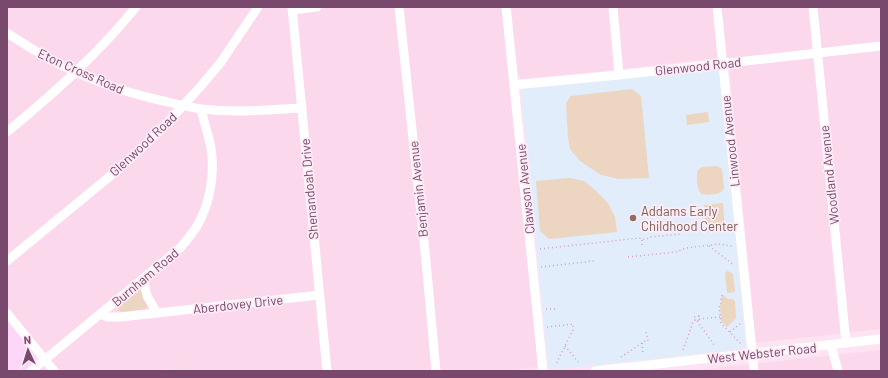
<svg xmlns="http://www.w3.org/2000/svg" width="888" height="378" font-family="Barlow,sans-serif">
<style>
.residential{fill:#fbd8ec}
.commercial{fill:#fed7f8}
.industrial{fill:#eddfe8}
.education{fill:#e1edfa}
.green{fill:#ecd5c1}
.lines{fill:none;stroke-linecap:round;stroke-linejoin:round}
.path{stroke:#da9dcb;stroke-width:1.5;stroke-dasharray:1 3;stroke-linecap:butt}
.minor{stroke:#fff;stroke-width:9}
.education-dot{fill:#8d6e63;stroke:#ffecf6;stroke-width:1.5}
.labels{text-anchor:middle;stroke-width:3.5;stroke-linejoin:round;paint-order:stroke}
.street-label{font-size:13px;fill:#78486d;stroke:#ffecf6}
.education-label{font-size:13px;fill:#785e54;stroke:#ffecf6;text-anchor:start}
</style>
<rect width="100%" height="100%" fill="#fee4f2"/>
<g class="residential">
<path d="M 7,7 L 502,7 L 538,367 L 503,371 L 190,371 L 189,366 L 149,371 L 60,371 L 7,308 Z"/>
<path d="M 511,7 L 881,7 L 881,329 L 756,343 L 728,57 L 605,71 L 521,79 L 519,77 L 518,74 Z"/>
<path d="M 881,350 L 881,371 L 688,371 L 816,357 Z"/>
</g>
<path class="commercial" d="M 7,308 L 44,353 L 60,371 L 10,371 L 7,368 Z"/>
<path class="industrial" d="M 189,366 L 190,371 L 151,371 Z"/>
<path class="education" d="M 713,69 L 717,69 L 718,70 L 720,74 L 746,344 L 746,346 L 743,349 L 553,370 L 551,369 L 548,366 L 521,91 L 523,89 Z"/>
<g class="green">
<path d="M 632,89 L 641,96 L 649,178 L 619,179 L 601,175 L 580,161 L 570,149 L 568,138 L 566,103 L 571,96 Z"/>
<path d="M 708,112 L 709,122 L 687,125 L 686,115 Z"/>
<path d="M 717,166 L 722,169 L 724,188 C 723,190 722,192 719,193 C 714,195 706,195 701,194 C 697,188 696,177 698,170 L 702,167 Z"/>
<path d="M 570,178 L 584,181 L 594,189 L 608,203 L 615,217 L 617,232 L 549,239 L 540,231 L 536,181 Z"/>
<path d="M 723,203 L 725,230 L 706,232 L 704,205 Z"/>
<path d="M 728,271 L 733,274 L 735,291 L 735,292 L 727,293 L 725,273 L 726,272 Z"/>
<path d="M 141,289 L 148,307 L 145,309 L 121,312 L 118,310 L 119,306 L 138,290 Z"/>
<path d="M 723,295 L 728,299 L 732,299 L 735,301 L 736,318 L 727,327 L 721,321 L 720,305 L 722,303 L 721,298 Z"/>
</g>
<g class="lines">
<g class="path">
<path d="M 642,245 L 642,240"/>
<path d="M 709,246 L 734,265"/>
<path d="M 540,249 L 639,238 C 644,240 646,240 650,237 L 680,234"/>
<path d="M 628,257 L 676,252 L 686,248 L 711,245 L 718,244 L 732,246"/>
<path d="M 541,267 L 594,261"/>
<path d="M 722,295 L 721,297 L 721,303 L 719,306 L 721,323 L 742,345"/>
<path d="M 546,309 L 555,309"/>
<path d="M 699,316 L 699,320 L 697,321 L 695,320 L 694,317 Z"/>
<path d="M 699,319 L 720,317"/>
<path d="M 697,321 L 715,346"/>
<path d="M 547,327 L 573,324 L 573,330 L 556,364"/>
<path d="M 730,332 L 741,323"/>
<path d="M 642,343 L 643,354"/>
<path d="M 565,346 L 578,362"/>
<path d="M 683,350 L 693,322 L 695,320"/>
<path d="M 621,357 L 645,341 L 648,341 L 646,331"/>
</g>
<g class="minor">
<path d="M 292,7 L 327,371"/>
<path d="M 399,7 L 426,261 L 436,371"/>
<path d="M 506,7 L 543,371"/>
<path d="M 613,7 L 619,75"/>
<path d="M 717,7 L 754,371"/>
<path d="M 813,7 L 846,343"/>
<path d="M 292,10 L 317,7"/>
<path d="M 7,33 C 24,44 41,55 59,64 C 94,82 130,94 168,102 C 179,105 190,107 201,109 C 235,113 268,110 302,108"/>
<path d="M 514,85 L 619,75 L 881,46"/>
<path d="M 7,132 C 53,94 98,54 136,7"/>
<path d="M 7,261 L 120,168 L 147,143 L 166,124 L 201,86 L 221,62 L 258,7"/>
<path d="M 143,279 L 147,296 L 157,313"/>
<path d="M 7,313 L 54,371"/>
<path d="M 101,314 L 107,317 L 121,317 L 319,295"/>
<path d="M 831,345 L 838,371"/>
<path d="M 31,371 L 180,248 C 186,241 192,234 197,226 C 210,204 215,173 211,148 C 208,134 204,122 201,109"/>
<path d="M 595,371 L 881,339"/>
</g>
</g>
<circle class="education-dot" cx="633" cy="218" r="4"/>
<g class="labels">
<g class="street-label">
<text transform="translate(698 66) rotate(-6)" y="5">Glenwood Road</text>
<text transform="translate(81 71) rotate(24)" y="5">Eton Cross Road</text>
<text transform="translate(730 141) rotate(-96)" y="5">Linwood Avenue</text>
<text transform="translate(143 144) rotate(-43)" y="5">Glenwood Road</text>
<text transform="translate(829 175) rotate(-96)" y="5">Woodland Avenue</text>
<text transform="translate(309 189) rotate(-95)" y="5">Shenandoah Drive</text>
<text transform="translate(418 189) rotate(-96)" y="5">Benjamin Avenue</text>
<text transform="translate(525 189) rotate(-96)" y="5">Clawson Avenue</text>
<text transform="translate(145 277) rotate(-40)" y="5">Burnham Road</text>
<text transform="translate(238 304) rotate(-6)" y="5">Aberdovey Drive</text>
<text transform="translate(762 353) rotate(-6)" y="5">West Webster Road</text>
</g>
<g class="education-label">
<text x="641" y="216">Addams Early<tspan x="641" dy="15">Childhood Center</tspan></text>
</g>
</g>
<rect width="888" height="378" fill="none" stroke="#78486d" stroke-width="16"/>
<g transform="translate(28 350) rotate(356)" stroke="#ffecf6" stroke-width="3" paint-order="stroke">
<path d="M0-3L7 15L0 10L-7 15Z" fill="#78486d"/>
<text y="-6" font-size="11" font-weight="bold" text-anchor="middle" fill="#78486d">N</text>
</g>
</svg>
